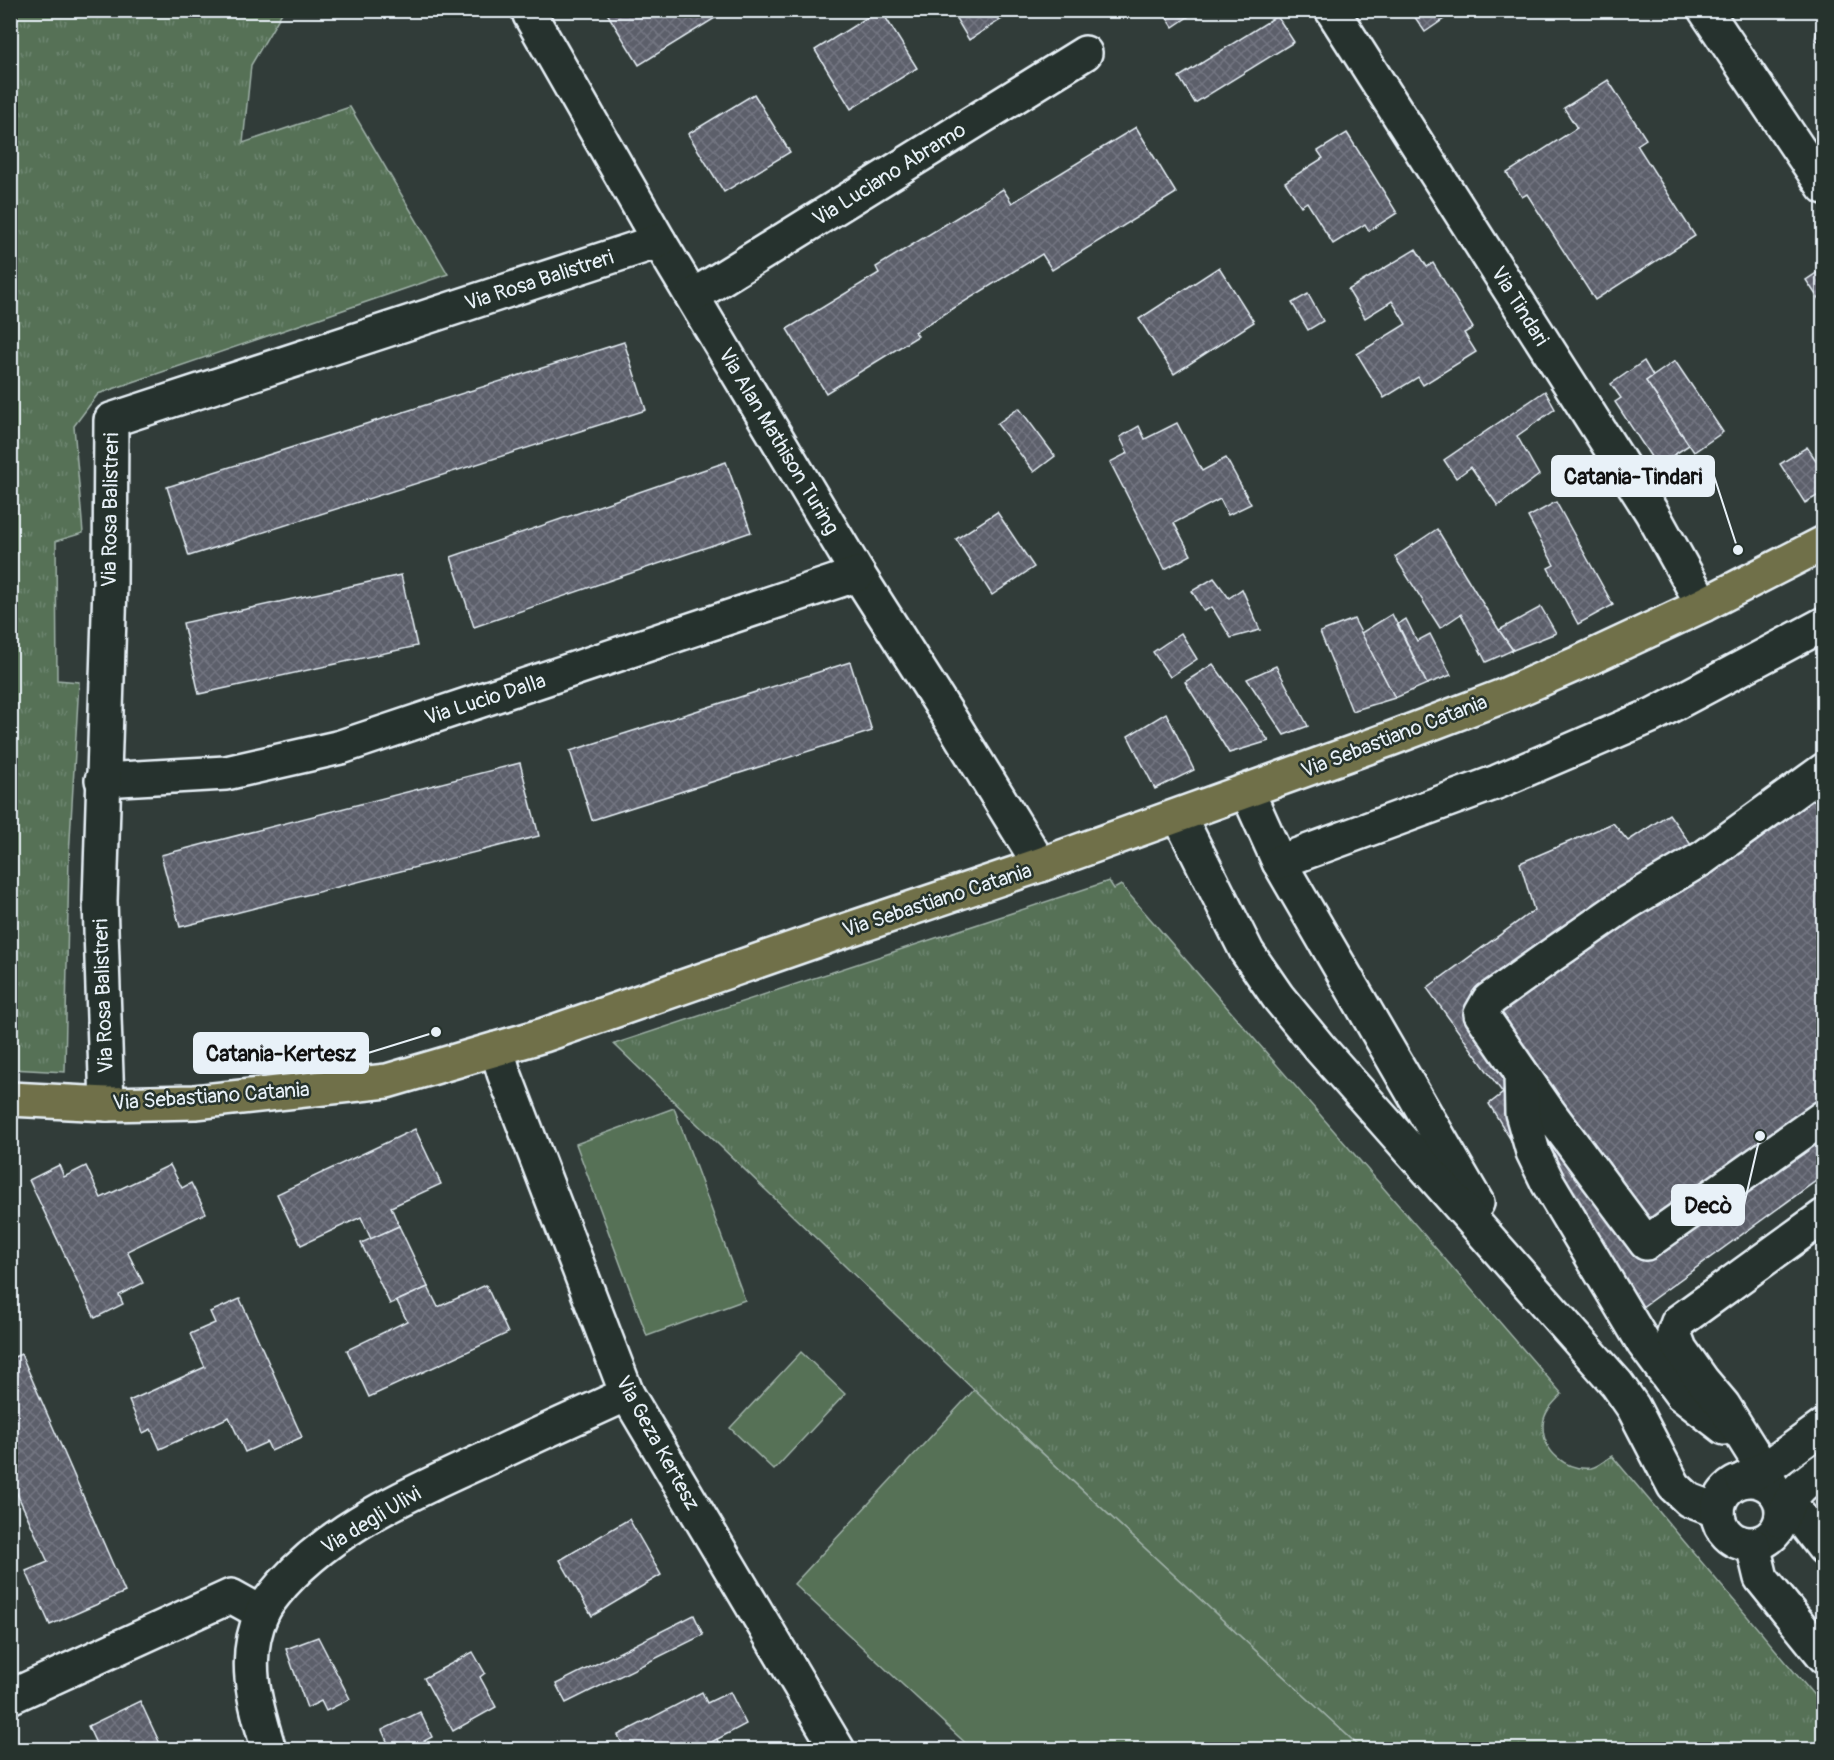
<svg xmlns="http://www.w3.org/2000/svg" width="1834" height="1760" font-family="Pangolin,sans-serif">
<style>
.grass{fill:url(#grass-tufts);stroke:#9fb1a8;stroke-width:1.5}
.garden{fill:#567157;stroke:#9fb1a8;stroke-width:1.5}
.building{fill:url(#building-cross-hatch);stroke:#e8f1f8;stroke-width:1.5}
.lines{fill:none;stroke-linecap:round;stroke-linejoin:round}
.minor-casing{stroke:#e8f1f8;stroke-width:38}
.major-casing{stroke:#e8f1f8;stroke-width:38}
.minor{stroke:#26332d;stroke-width:33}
.major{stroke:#70704a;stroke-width:33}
.labels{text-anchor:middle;stroke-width:5;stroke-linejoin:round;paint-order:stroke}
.street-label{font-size:21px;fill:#e8f1f8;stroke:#26332d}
.leader{fill:none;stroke:#e8f1f8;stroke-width:2}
.callout-dot{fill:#e8f1f8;stroke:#26332d;stroke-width:2}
.callout{fill:#e8f1f8;stroke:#e8f1f8;stroke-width:2}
.callout-label{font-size:22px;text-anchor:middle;font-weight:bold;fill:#111}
</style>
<defs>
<pattern id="grass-tufts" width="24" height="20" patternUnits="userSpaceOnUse" patternTransform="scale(1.5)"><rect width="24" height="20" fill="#567157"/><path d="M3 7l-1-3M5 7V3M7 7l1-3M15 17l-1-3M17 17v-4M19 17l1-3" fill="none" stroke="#6e8670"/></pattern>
<pattern id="building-cross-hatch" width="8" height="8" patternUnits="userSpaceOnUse" patternTransform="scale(1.5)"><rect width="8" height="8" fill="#5c5e6b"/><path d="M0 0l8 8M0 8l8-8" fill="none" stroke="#737681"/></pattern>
</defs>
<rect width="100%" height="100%" fill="#313c39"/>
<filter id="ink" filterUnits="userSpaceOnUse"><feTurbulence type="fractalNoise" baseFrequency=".0167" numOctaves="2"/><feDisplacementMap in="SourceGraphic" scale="12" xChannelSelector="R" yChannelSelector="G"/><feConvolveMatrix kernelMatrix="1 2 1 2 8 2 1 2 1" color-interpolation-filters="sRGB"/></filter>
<g filter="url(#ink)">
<g class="grass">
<path d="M 11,10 L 283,11 L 251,65 L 243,143 L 350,107 L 448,274 L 98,394 L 74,426 L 83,533 L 56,541 L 57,680 L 79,682 L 69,856 L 65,1072 L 11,1069 Z"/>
<path d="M 1109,881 L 1114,889 L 1121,885 L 1562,1394 C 1553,1403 1543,1413 1543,1426 C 1543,1452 1566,1471 1591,1468 C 1598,1467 1605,1460 1612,1456 L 1823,1706 L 1823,1749 L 1362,1749 L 974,1390 L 614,1044 Z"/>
</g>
<g class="garden">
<path d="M 674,1108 L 745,1300 L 647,1336 L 576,1144 Z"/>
<path d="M 801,1352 L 845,1394 L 774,1470 L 730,1428 Z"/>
<path d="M 974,1390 L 1362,1749 L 972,1749 L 794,1584 Z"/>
</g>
<g class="building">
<path d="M 605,10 L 728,10 L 639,65 Z"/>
<path d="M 879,10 L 881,10 L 917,68 L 851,109 L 815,50 Z"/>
<path d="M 951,10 L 1016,10 L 969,40 Z"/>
<path d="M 1162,10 L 1198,10 L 1173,27 Z"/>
<path d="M 1410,10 L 1457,10 L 1425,32 Z"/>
<path d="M 1820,10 L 1824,10 L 1824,42 L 1815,40 Z"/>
<path d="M 1277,16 L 1294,42 L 1195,103 L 1179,77 Z"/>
<path d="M 1608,80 L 1646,139 L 1637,145 L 1695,236 L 1595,300 L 1527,194 L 1522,197 L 1507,173 L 1577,128 L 1564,108 Z"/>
<path d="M 754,94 L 790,152 L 724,192 L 688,134 Z"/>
<path d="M 1136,127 L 1176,193 L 1052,270 L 1042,254 L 915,332 L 918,336 L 826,393 L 787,329 L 879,273 L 876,267 L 1003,189 L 1012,203 Z"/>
<path d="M 1347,133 L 1397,213 L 1369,231 L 1365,224 L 1333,244 L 1307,202 L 1301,206 L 1285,182 L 1323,158 L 1318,151 Z"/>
<path d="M 1416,249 L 1427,267 L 1433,263 L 1473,328 L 1464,333 L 1476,352 L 1423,385 L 1418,377 L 1384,398 L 1357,354 L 1406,324 L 1392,301 L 1365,318 L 1348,290 Z"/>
<path d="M 1219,267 L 1254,322 L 1174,374 L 1139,319 Z"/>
<path d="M 1824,268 L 1824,307 L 1806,280 Z"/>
<path d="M 1308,294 L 1323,321 L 1308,330 L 1292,303 Z"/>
<path d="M 624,342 L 646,410 L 189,556 L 167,487 Z"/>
<path d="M 1644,361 L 1653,376 L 1646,381 L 1689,445 L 1657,466 L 1615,402 L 1621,398 L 1611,384 Z"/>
<path d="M 1675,361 L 1723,432 L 1694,452 L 1646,381 Z"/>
<path d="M 1545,391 L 1555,409 L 1517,436 L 1539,475 L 1498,506 L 1471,467 L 1456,478 L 1444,460 Z"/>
<path d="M 1019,408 L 1055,456 L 1034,472 L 997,424 Z"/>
<path d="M 1177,423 L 1202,471 L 1226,458 L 1251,504 L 1228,515 L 1220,499 L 1174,523 L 1191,555 L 1165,569 L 1110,462 L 1128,453 L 1120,437 L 1139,426 L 1145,439 Z"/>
<path d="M 1807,447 L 1824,472 L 1824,492 L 1805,503 L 1780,464 Z"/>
<path d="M 726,462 L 751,532 L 474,627 L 451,557 Z"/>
<path d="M 1556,502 L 1613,605 L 1578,624 L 1548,568 L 1554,565 L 1528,517 Z"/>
<path d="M 997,512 L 1034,567 L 992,595 L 956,539 Z"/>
<path d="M 1437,529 L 1499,630 L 1513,650 L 1486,662 L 1461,614 L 1440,628 L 1395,557 Z"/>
<path d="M 401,575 L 417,646 L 199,694 L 183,623 Z"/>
<path d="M 1214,578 L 1229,598 L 1242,589 L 1260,630 L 1231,638 L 1212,607 L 1204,611 L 1192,591 Z"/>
<path d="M 1541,607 L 1556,633 L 1513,650 L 1499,630 Z"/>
<path d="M 1392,614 L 1427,684 L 1395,698 L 1361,633 Z"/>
<path d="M 1354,619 L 1395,698 L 1352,711 L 1320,632 Z"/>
<path d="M 1406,619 L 1417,641 L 1430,634 L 1451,675 L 1427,684 L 1398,624 Z"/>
<path d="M 1181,633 L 1197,659 L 1170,677 L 1153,652 Z"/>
<path d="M 850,662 L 872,731 L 592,820 L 570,751 Z"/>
<path d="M 1213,664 L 1269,741 L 1229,753 L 1185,682 Z"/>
<path d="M 1276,666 L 1308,726 L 1284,735 L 1247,679 Z"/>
<path d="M 1166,713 L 1194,770 L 1155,789 L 1128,736 Z"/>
<path d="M 1824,757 L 1824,1175 L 1638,1310 L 1537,1183 L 1489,1104 L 1503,1093 L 1427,988 L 1534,910 L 1520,863 L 1613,823 L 1628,841 L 1669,814 L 1694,849 Z"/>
<path d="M 520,763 L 539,836 L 180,927 L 161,855 Z"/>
<path d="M 415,1129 L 441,1184 L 391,1207 L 399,1226 L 371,1239 L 361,1217 L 301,1245 L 277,1194 Z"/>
<path d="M 59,1165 L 64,1177 L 86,1166 L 101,1198 L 170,1165 L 182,1188 L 191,1183 L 206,1213 L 127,1251 L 143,1283 L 119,1295 L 123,1304 L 95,1318 L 29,1180 Z"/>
<path d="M 399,1226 L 428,1287 L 390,1304 L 361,1243 Z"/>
<path d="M 486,1285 L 508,1333 L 369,1397 L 347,1350 L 407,1321 L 397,1301 L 428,1287 L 438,1307 Z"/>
<path d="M 240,1299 L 302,1437 L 271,1451 L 267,1442 L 245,1452 L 229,1417 L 160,1449 L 151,1429 L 143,1433 L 129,1401 L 205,1367 L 190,1334 L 215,1323 L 210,1312 Z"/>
<path d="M 21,1354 L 125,1592 L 50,1625 L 26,1571 L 48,1562 L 10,1478 L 10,1359 Z"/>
<path d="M 629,1519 L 661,1575 L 592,1616 L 560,1560 Z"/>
<path d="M 694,1615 L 703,1635 L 566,1703 L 556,1684 Z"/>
<path d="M 318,1637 L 350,1699 L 326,1711 L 321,1701 L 307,1708 L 286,1649 Z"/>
<path d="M 473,1652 L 485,1673 L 480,1677 L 496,1707 L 453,1731 L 424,1678 Z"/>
<path d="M 702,1692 L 707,1703 L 730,1692 L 746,1724 L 697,1750 L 684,1750 L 680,1742 L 665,1750 L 625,1750 L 618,1735 Z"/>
<path d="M 140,1701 L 163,1750 L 99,1750 L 88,1726 Z"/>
<path d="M 420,1712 L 432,1737 L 407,1750 L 391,1750 L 382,1730 Z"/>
<path d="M 717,1739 L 721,1750 L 697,1750 Z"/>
</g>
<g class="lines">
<defs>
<g id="minor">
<path d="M 529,10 L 530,15 L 659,241 L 858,574 L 949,717 L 1040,865"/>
<path d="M 1332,10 L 1652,513 L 1703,605"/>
<path d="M 1705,10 L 1824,187"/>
<path d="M 693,296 L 1085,53"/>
<path d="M 1824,770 L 1703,858 L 1627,903 L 1552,955 L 1489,1000 L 1481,1014 L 1545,1107 L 1646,1243 L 1824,1117"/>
<path d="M 102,780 L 226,773 L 341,747 L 858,574"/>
<path d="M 1247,791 L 1279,862 L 1477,1203"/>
<path d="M 1179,816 L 1247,952 L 1278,997 L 1319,1047 L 1617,1384 L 1633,1407 L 1674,1486 L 1689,1500 L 1718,1511"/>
<path d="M 1279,862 L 1497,782 L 1653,715 L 1824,624"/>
<path d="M 497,1049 L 504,1073 L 627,1394 L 838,1750"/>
<path d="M 1521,1073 L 1522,1113 L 1533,1152 L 1548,1183 L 1644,1344 L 1681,1394 L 1725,1428"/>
<path d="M 107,1104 L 100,901 L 110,584 L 111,420 L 659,241"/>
<path d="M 1824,1216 L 1678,1322 L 1674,1333 L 1680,1349 L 1702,1380 L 1723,1405 L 1763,1469 L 1774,1490 L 1797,1513 L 1824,1548"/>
<circle cx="1750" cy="1512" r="32"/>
<path d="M 1743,1480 L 1776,1461 L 1824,1426"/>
<path d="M 1781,1521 C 1793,1491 1798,1487 1824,1469"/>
<path d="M 1753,1545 L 1761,1578 L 1824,1656"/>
<path d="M 10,1697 L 231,1596 L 262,1613"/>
<path d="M 269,1750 C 255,1703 241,1660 262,1613 C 267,1602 276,1592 283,1584 C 338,1522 425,1487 499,1453 C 541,1433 584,1414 627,1394"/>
</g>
<path id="major" d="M 10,1099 L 107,1104 L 195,1102 L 387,1081 L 544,1035 L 835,934 L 1040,865 L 1390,739 L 1503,696 L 1583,661 L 1703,605 L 1824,543"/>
</defs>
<use href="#minor" class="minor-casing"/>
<use href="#major" class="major-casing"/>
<use href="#minor" class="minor"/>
<use href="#major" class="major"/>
</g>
</g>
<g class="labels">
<g class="street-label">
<text transform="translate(889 174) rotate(-32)" y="7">Via Luciano Abramo</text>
<text transform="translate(539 280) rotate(-18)" y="7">Via Rosa Balistreri</text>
<text transform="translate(1520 306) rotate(58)" y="7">Via Tindari</text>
<text transform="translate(779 441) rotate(59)" y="7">Via Alan Mathison Turing</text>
<text transform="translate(110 510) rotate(-89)" y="7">Via Rosa Balistreri</text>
<text transform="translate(485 699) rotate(-18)" y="7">Via Lucio Dalla</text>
<text transform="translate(1394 736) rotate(-21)" y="7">Via Sebastiano Catania</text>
<text transform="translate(937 900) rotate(-18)" y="7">Via Sebastiano Catania</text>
<text transform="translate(103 996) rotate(-92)" y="7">Via Rosa Balistreri</text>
<text transform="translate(211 1096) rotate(-4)" y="7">Via Sebastiano Catania</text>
<text transform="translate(658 1443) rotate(61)" y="7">Via Geza Kertesz</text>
<text transform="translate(371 1520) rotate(-31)" y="7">Via degli Ulivi</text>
</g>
</g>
<path class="leader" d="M1738 550L1714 476M436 1032L368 1053M1760 1136L1744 1205"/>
<g class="callout-dot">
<circle cx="1738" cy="550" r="6"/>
<circle cx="436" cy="1032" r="6"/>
<circle cx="1760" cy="1136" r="6"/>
</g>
<g class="callout">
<rect x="1552" y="456" width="162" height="40" rx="6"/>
<rect x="194" y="1033" width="174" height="40" rx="6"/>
<rect x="1672" y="1185" width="72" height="40" rx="6"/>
</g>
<g class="callout-label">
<text x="1633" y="484">Catania-Tindari</text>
<text x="281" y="1061">Catania-Kertesz</text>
<text x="1708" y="1213">Decò</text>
</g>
<rect width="1834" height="1760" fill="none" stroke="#26332d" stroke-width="36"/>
<rect x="18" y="18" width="1798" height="1724" fill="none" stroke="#e8f1f8" stroke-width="2" filter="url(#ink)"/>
</svg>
